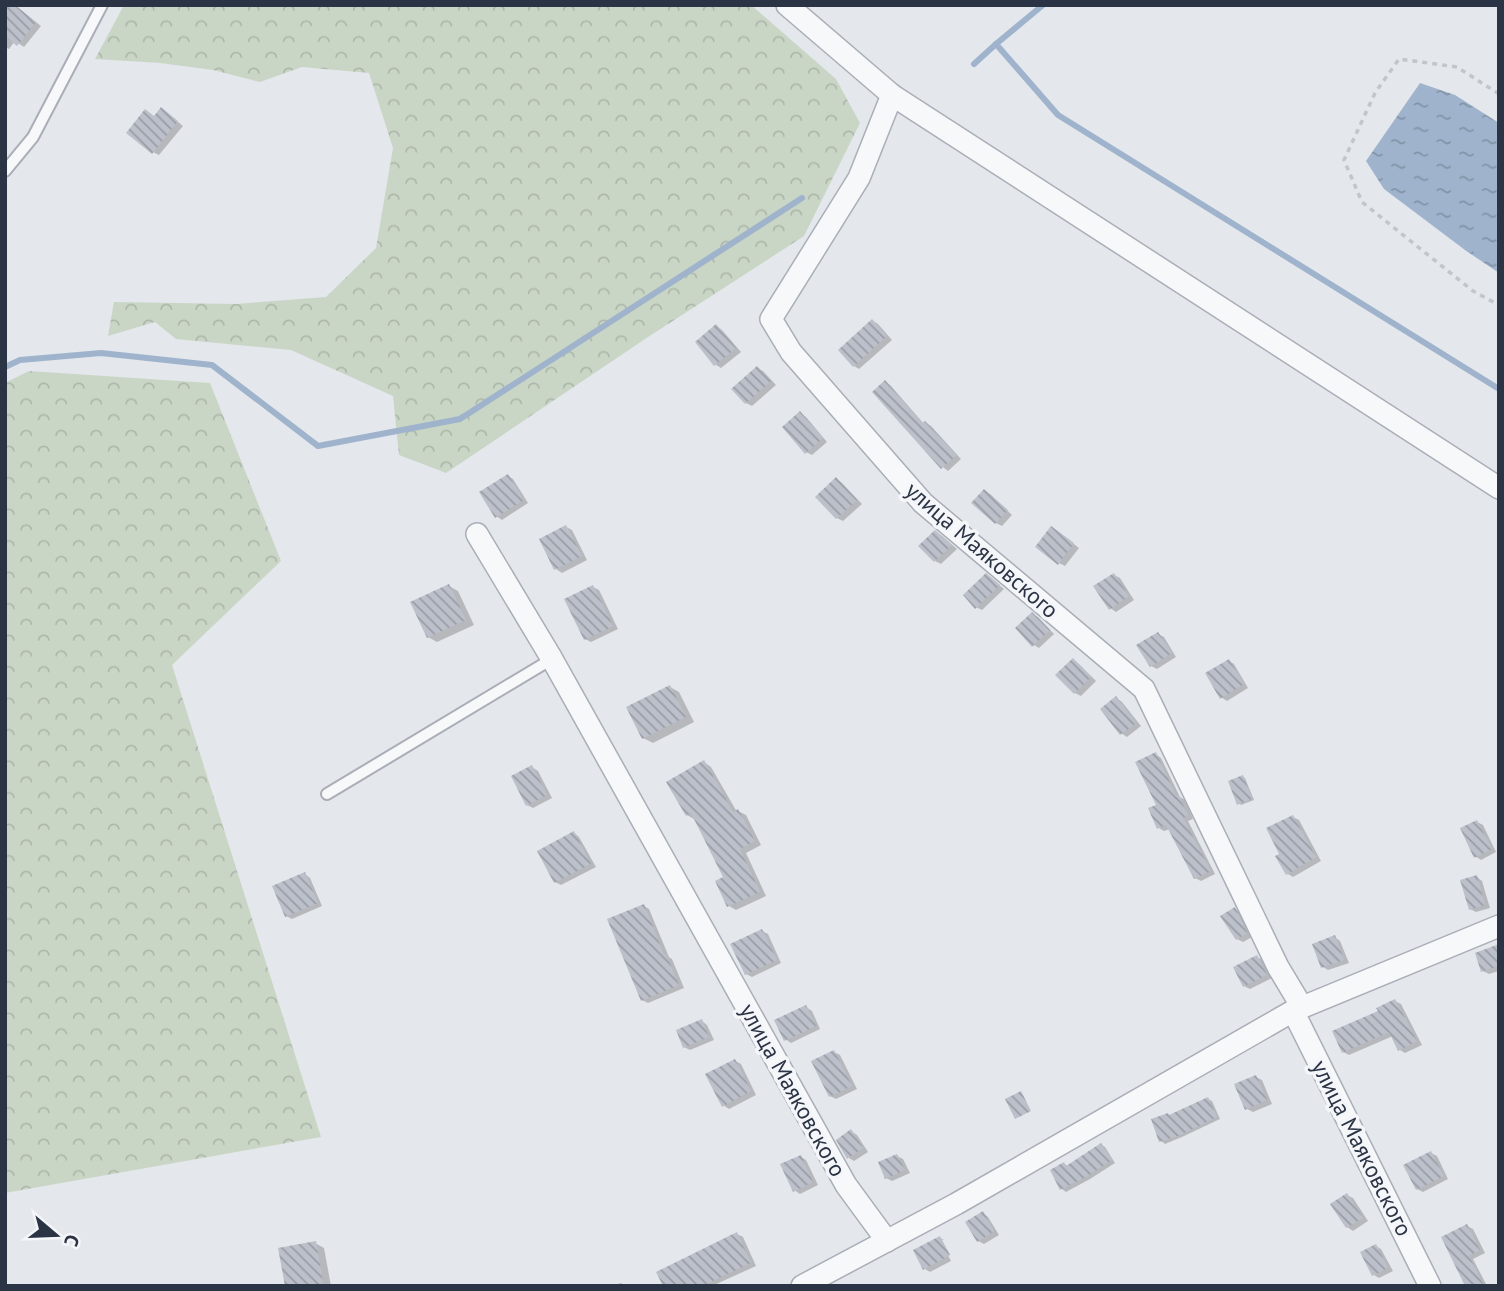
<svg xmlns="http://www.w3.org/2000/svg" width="1504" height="1291" font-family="'PT Sans',sans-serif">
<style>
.forest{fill:url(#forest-crowns)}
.water{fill:url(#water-ripples)}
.shadow{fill:#0003}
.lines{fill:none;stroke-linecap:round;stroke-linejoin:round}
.stream{stroke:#9fb4cc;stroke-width:6}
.building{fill:url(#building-back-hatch)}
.lane-casing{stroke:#a9aeb7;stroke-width:14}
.street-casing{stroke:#a9aeb7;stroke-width:24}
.path{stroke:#c2c5cb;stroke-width:3.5;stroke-dasharray:5 5;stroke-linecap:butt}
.lane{stroke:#f7f8fa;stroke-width:10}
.street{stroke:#f7f8fa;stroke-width:21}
.labels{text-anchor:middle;stroke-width:7;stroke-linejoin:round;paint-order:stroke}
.street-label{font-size:23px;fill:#2b3445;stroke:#f4f6f9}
</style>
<defs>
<pattern id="forest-crowns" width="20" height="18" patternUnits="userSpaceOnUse" patternTransform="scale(1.75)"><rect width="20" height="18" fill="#c9d6c5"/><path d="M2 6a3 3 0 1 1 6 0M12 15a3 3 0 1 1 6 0" fill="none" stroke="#adb8ab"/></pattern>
<pattern id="water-ripples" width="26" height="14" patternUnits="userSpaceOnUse" patternTransform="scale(1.75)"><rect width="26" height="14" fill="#9fb4cc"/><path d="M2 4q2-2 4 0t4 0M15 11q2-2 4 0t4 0" fill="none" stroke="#8293a7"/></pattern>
<pattern id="building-back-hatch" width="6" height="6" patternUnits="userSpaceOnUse" patternTransform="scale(1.75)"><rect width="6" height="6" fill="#bbc0ca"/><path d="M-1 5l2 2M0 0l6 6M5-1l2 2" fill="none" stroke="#989da6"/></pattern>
</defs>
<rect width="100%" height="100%" fill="#e4e7ec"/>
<g class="forest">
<path d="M 124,5 L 751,5 L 836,79 L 860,123 L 804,236 L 648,337 L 446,473 L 399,455 L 393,396 L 291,350 L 176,339 L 155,322 L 108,336 L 114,302 L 236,304 L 326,297 L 376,248 L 393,148 L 369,73 L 302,67 L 260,82 L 213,70 L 160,63 L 95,59 Z"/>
<path d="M 29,371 L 210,383 L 281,561 L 172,665 L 321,1137 L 5,1193 L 5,383 Z"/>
</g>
<path class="water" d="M 1420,83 L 1455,95 L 1499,123 L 1499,273 L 1465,250 L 1384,189 L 1366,161 Z"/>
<g class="shadow">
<path d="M 14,5 L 41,26 L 24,47 L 15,41 L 9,49 L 5,47 L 5,9 Z"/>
<path d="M 167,113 L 183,126 L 159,155 L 153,152 L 155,117 Z"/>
<path d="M 873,321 L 878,324 L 892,340 L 859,369 L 854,366 Z"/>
<path d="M 717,326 L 722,330 L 741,352 L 721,368 L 716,365 L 697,343 Z"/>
<path d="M 757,368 L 763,371 L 776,385 L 752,406 L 746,403 L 734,389 Z"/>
<path d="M 886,382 L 891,386 L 924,424 L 926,423 L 931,426 L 961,459 L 948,471 L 943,467 Z"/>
<path d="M 800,414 L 806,417 L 827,442 L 812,455 L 806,452 Z"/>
<path d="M 508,476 L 513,479 L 528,503 L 502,520 L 496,516 Z"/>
<path d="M 836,479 L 842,483 L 862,504 L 843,521 L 837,518 L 818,497 Z"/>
<path d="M 990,494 L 1012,515 L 1002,526 L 996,523 Z"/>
<path d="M 566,527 L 572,530 L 587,560 L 562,573 L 556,569 L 541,540 Z"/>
<path d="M 1057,531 L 1079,548 L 1065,566 L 1059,563 Z"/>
<path d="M 941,535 L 957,549 L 941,564 L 935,561 Z"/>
<path d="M 1114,575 L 1120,578 L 1134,600 L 1116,612 L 1110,608 Z"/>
<path d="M 992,579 L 1004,589 L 982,610 L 976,607 Z"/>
<path d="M 449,586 L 458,591 L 474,625 L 437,642 L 428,637 Z"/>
<path d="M 593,587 L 599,590 L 618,629 L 591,642 L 585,639 Z"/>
<path d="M 1032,614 L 1038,617 L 1054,634 L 1039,648 L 1034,645 Z"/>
<path d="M 1158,634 L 1164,637 L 1176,657 L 1157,669 L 1151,666 Z"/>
<path d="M 1073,660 L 1079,664 L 1096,681 L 1081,696 L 1075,693 Z"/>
<path d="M 1229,661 L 1234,664 L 1248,688 L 1227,701 L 1221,697 Z"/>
<path d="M 670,687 L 679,692 L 694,722 L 653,743 L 643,738 Z"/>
<path d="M 1116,698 L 1122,702 L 1141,726 L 1127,737 L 1121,733 Z"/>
<path d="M 1156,754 L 1161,758 L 1180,797 L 1185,800 L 1193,819 L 1188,821 L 1215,874 L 1201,881 L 1195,878 L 1170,829 L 1164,831 L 1159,828 Z"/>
<path d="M 704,762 L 711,767 L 737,812 L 738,811 L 746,815 L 761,845 L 746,853 L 766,896 L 736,910 L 729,906 L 726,878 L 696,818 L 694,819 L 687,815 Z"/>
<path d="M 532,767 L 538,771 L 552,798 L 533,808 L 527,805 Z"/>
<path d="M 1243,777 L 1245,778 L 1254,800 L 1241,805 L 1239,803 Z"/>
<path d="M 1293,817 L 1299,820 L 1321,861 L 1293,877 L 1288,874 Z"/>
<path d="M 1477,822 L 1483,825 L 1496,852 L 1481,860 L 1475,856 Z"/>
<path d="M 574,833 L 579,837 L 596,867 L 561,885 L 555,882 Z"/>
<path d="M 305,874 L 310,878 L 322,906 L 292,919 L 286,916 Z"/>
<path d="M 1477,877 L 1482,881 L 1490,908 L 1476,912 L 1470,909 Z"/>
<path d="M 644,906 L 649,909 L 669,957 L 672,959 L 684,988 L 648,1003 L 642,1000 Z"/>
<path d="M 1235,909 L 1240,912 L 1252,937 L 1243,942 L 1237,939 L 1223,917 Z"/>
<path d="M 762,931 L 768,934 L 781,963 L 752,977 L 746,974 Z"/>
<path d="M 1335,937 L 1340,941 L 1349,963 L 1328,970 L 1323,967 Z"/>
<path d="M 1499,946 L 1499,971 L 1489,974 L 1483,971 Z"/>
<path d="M 1257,957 L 1263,960 L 1272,978 L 1250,989 L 1244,986 Z"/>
<path d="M 1395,1001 L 1401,1004 L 1422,1045 L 1405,1053 L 1400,1050 L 1393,1036 L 1349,1055 L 1343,1052 L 1380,1012 Z"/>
<path d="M 806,1007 L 812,1011 L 820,1029 L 791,1043 L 785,1039 Z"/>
<path d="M 702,1021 L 707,1025 L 714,1040 L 690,1050 L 684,1047 Z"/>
<path d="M 834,1052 L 840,1055 L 857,1089 L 836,1099 L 830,1096 Z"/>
<path d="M 735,1061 L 741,1064 L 756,1095 L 729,1109 L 723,1105 Z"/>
<path d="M 1256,1077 L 1262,1080 L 1272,1104 L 1253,1112 L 1247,1109 Z"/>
<path d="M 1208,1099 L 1212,1101 L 1220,1119 L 1182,1137 L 1165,1144 L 1161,1141 L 1171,1116 Z"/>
<path d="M 851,1131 L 857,1135 L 868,1152 L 854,1161 L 849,1158 Z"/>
<path d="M 1101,1145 L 1105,1147 L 1115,1163 L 1090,1179 L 1066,1192 L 1062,1189 L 1052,1170 L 1064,1164 L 1068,1166 Z"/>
<path d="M 1431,1153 L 1437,1156 L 1448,1179 L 1423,1192 L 1417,1189 Z"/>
<path d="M 897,1156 L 903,1159 L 910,1173 L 892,1181 L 886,1178 Z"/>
<path d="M 801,1157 L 806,1160 L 818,1185 L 800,1194 L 794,1190 Z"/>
<path d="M 1347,1195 L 1353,1198 L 1368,1221 L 1353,1231 L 1347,1227 Z"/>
<path d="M 983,1213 L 988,1217 L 999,1235 L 984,1244 L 978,1241 Z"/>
<path d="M 1467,1226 L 1473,1229 L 1485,1253 L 1473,1259 L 1487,1286 L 1467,1286 Z"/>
<path d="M 737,1234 L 743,1237 L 756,1266 L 712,1286 L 665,1286 Z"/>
<path d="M 940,1238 L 944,1240 L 940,1240 L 951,1261 L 930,1272 L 925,1269 Z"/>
<path d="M 315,1243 L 324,1248 L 331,1286 L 287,1286 Z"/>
<path d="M 1376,1246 L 1381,1249 L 1393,1271 L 1379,1278 L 1374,1275 Z"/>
<path d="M 621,1283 L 626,1286 L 611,1286 Z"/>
</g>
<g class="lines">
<g class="stream">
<path d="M 996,44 L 1058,115 L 1499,389"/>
<path d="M 974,64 L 996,44 L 1043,5"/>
<path d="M 5,367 L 20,360 L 101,353 L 212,365 L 318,446 L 460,419 L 802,198"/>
</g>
</g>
<g class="building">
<path d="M 5,5 L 15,5 L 36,22 L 17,46 L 5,36 Z"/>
<path d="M 161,107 L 178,121 L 152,154 L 126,133 L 145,109 L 154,116 Z"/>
<path d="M 872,319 L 887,336 L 853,367 L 838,350 Z"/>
<path d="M 716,324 L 736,348 L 714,366 L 695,342 Z"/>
<path d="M 757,366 L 771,381 L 745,404 L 731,389 Z"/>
<path d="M 885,380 L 922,423 L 925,421 L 957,455 L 941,469 L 872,392 Z"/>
<path d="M 800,411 L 823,438 L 805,454 L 782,427 Z"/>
<path d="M 508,474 L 524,500 L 495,518 L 479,492 Z"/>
<path d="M 836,477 L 857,500 L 836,519 L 815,497 Z"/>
<path d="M 984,489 L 1008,510 L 995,524 L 971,503 Z"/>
<path d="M 566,525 L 582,556 L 554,570 L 539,539 Z"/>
<path d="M 1051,526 L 1074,543 L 1058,565 L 1035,547 Z"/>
<path d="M 935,530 L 952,545 L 934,562 L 918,546 Z"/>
<path d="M 986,573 L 1000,585 L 975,609 L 963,595 Z"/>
<path d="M 1114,573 L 1129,596 L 1109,610 L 1093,586 Z"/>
<path d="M 449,584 L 466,620 L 427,638 L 410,602 Z"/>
<path d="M 593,585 L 613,626 L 584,640 L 564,599 Z"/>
<path d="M 1032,612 L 1050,630 L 1032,647 L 1015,628 Z"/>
<path d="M 1158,632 L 1172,653 L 1150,667 L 1136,645 Z"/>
<path d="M 1073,658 L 1091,677 L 1074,694 L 1055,675 Z"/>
<path d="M 1229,659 L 1244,684 L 1220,699 L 1205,673 Z"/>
<path d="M 670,685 L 686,717 L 642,739 L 626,707 Z"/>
<path d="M 1116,696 L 1136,723 L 1120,735 L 1100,709 Z"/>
<path d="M 1156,752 L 1176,796 L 1179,795 L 1188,816 L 1183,818 L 1211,871 L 1194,879 L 1166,825 L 1157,829 L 1148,808 L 1156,805 L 1135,762 Z"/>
<path d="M 704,760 L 733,812 L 738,809 L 755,841 L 740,849 L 760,892 L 727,907 L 715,881 L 723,877 L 691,813 L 686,816 L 666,782 Z"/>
<path d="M 532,765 L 547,795 L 526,806 L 511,776 Z"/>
<path d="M 1243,775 L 1252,799 L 1237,805 L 1228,781 Z"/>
<path d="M 1293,815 L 1316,857 L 1286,875 L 1275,856 L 1279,854 L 1266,828 Z"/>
<path d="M 1477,820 L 1492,849 L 1474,858 L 1460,828 Z"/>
<path d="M 574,831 L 591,864 L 554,883 L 537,851 Z"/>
<path d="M 305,872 L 318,903 L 285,917 L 272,886 Z"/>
<path d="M 1477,875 L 1485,905 L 1469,910 L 1460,880 Z"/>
<path d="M 644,904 L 664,955 L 666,954 L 679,985 L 641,1001 L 607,919 Z"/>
<path d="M 1235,907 L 1247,933 L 1236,940 L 1220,916 Z"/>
<path d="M 762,929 L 777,960 L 745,975 L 730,944 Z"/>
<path d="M 1335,935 L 1344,960 L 1321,968 L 1312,944 Z"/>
<path d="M 1499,944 L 1499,966 L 1481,972 L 1475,953 Z"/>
<path d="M 1257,955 L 1267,975 L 1243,987 L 1233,967 Z"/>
<path d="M 1395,999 L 1417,1041 L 1398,1051 L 1389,1032 L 1342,1053 L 1332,1031 L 1378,1011 L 1376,1008 Z"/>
<path d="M 806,1005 L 816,1026 L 784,1041 L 774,1020 Z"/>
<path d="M 702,1019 L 709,1037 L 683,1048 L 676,1030 Z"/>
<path d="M 834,1050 L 852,1086 L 829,1097 L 811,1061 Z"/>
<path d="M 735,1059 L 751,1091 L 722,1107 L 705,1074 Z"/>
<path d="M 1256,1075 L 1267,1100 L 1245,1110 L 1234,1084 Z"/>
<path d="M 1021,1091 L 1031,1111 L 1015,1119 L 1005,1099 Z"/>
<path d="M 1208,1097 L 1217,1117 L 1178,1136 L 1159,1142 L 1151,1119 L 1168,1113 L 1169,1115 Z"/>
<path d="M 851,1129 L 863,1148 L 847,1159 L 836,1140 Z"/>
<path d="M 1101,1143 L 1112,1160 L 1086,1177 L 1060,1190 L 1050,1170 L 1064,1162 L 1066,1166 Z"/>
<path d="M 1431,1151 L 1444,1176 L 1416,1190 L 1403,1165 Z"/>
<path d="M 897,1154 L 905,1170 L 885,1179 L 878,1162 Z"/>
<path d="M 801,1155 L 813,1182 L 793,1192 L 780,1164 Z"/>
<path d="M 1347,1193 L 1363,1218 L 1346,1228 L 1330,1204 Z"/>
<path d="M 983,1211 L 994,1231 L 977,1242 L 965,1222 Z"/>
<path d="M 1467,1224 L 1480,1250 L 1469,1256 L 1484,1286 L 1465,1286 L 1441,1237 Z"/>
<path d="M 737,1232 L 751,1263 L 702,1286 L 663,1286 L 656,1272 Z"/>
<path d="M 940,1236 L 950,1255 L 923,1270 L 913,1250 Z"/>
<path d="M 316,1241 L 323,1283 L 310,1286 L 285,1286 L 278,1248 Z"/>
<path d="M 1376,1244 L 1388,1268 L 1372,1276 L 1360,1252 Z"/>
</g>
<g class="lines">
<defs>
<g id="lane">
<path d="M 5,171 L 33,137 L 102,5"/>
<path d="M 327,794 L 552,659"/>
</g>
<g id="street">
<path d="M 787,5 L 892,95 L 1499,488"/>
<path d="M 892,95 L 859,178 L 771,319 L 791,352 L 923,503 L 1144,689 L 1278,967 L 1302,1007"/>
<path d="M 477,534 L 552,659 L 846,1185 L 887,1241"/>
<path d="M 1293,1011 L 1430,1286"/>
<path d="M 802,1286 L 956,1204 L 1293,1011 L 1499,926"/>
</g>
</defs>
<use href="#lane" class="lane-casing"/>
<use href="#street" class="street-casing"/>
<path class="path" d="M 1499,94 L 1457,67 L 1399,59 L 1375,93 L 1344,160 L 1362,202 L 1473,291 L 1499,305"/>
<use href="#lane" class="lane"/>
<use href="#street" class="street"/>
</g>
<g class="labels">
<g class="street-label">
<text transform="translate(982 550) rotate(41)" y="8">улица Маяковского</text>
<text transform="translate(793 1090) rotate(61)" y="8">улица Маяковского</text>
<text transform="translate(1362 1148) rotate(63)" y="8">улица Маяковского</text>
</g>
</g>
<rect width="1504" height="1291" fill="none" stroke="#2b3445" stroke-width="14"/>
<g transform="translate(56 1235) rotate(109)" stroke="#f4f6f9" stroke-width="5" paint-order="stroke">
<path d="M0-5L12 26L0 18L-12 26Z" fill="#2b3445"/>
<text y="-10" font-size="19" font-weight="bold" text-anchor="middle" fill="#2b3445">С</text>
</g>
</svg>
